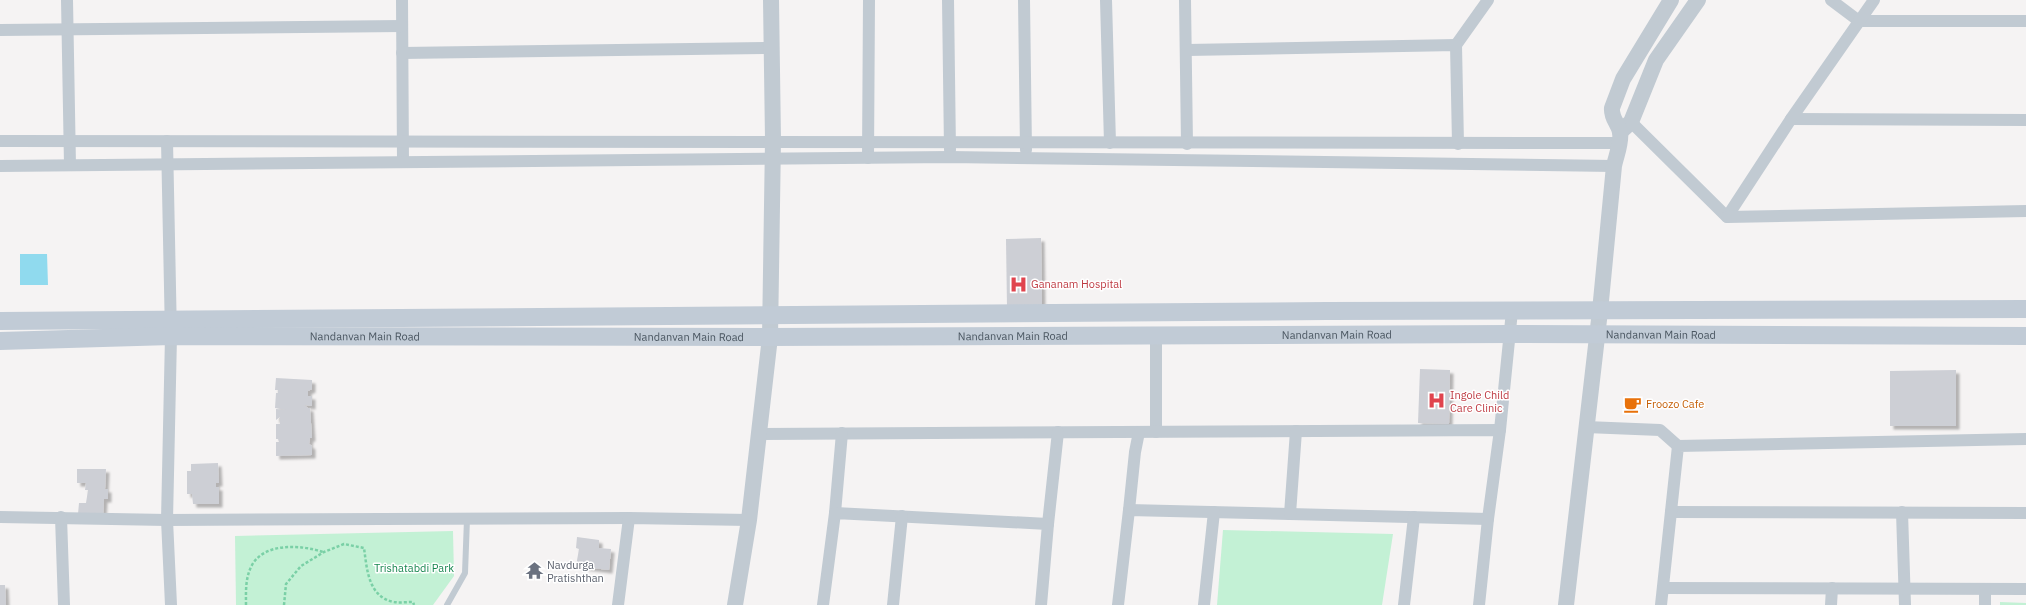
<svg xmlns="http://www.w3.org/2000/svg" width="2026" height="605" font-family="'IBM Plex Sans',sans-serif">
<style>
.green{fill:#c3f1d5}
.water{fill:#90daee}
.building{fill:#cdcfd5;filter:url(#shadow)}
.lines{fill:none;stroke-linecap:round;stroke-linejoin:round}
.path{stroke:#7ad0a6;stroke-width:2.5;stroke-dasharray:3 2;stroke-linecap:butt}
.service{stroke:#c1cad2;stroke-width:6}
.minor{stroke:#c1cad2;stroke-width:12}
.tertiary{stroke:#c1cad2;stroke-width:16}
.secondary{stroke:#c1cbd6;stroke-width:18}
.labels{text-anchor:middle;stroke-width:3;stroke-linejoin:round;paint-order:stroke}
.health-label{font-size:11px;fill:#be3a42;stroke:#fff;text-anchor:start}
.street-label{font-size:11px;fill:#4a5661;stroke:#fff}
.food-label{font-size:11px;fill:#c56008;stroke:#fff;text-anchor:start}
.worship-label{font-size:11px;fill:#5b616d;stroke:#fff;text-anchor:start}
.park-label{font-size:11px;fill:#17864f;stroke:#fff}
</style>
<defs>
<filter id="shadow"><feDropShadow dx="3.5" dy="3.5" stdDeviation="1" flood-color="#0004"/></filter>
</defs>
<rect width="100%" height="100%" fill="#f5f3f3"/>
<g class="green">
<path d="M 1223,530 L 1393,534 L 1382,605 L 1217,605 Z"/>
<path d="M 453,531 L 454,576 L 433,605 L 236,605 L 235,536 Z"/>
<path d="M 2000,602 L 2026,603 L 2026,605 L 2000,605 Z"/>
</g>
<path class="water" d="M 20,254 L 47,254 L 48,285 L 20,285 Z"/>
<g class="building">
<path d="M 1041,238 L 1042,308 L 1007,308 L 1006,239 Z"/>
<path d="M 1420,369 L 1450,370 L 1449,424 L 1418,423 Z"/>
<path d="M 1956,370 L 1956,426 L 1890,426 L 1890,371 Z"/>
<path d="M 276,378 L 312,380 L 312,389 L 308,391 L 308,396 L 312,396 L 312,406 L 304,405 L 308,408 L 310,408 L 312,438 L 310,438 L 309,444 L 312,446 L 312,455 L 276,456 L 276,442 L 279,442 L 278,439 L 276,439 L 276,424 L 280,424 L 280,417 L 276,420 L 276,409 L 287,410 L 275,408 L 276,393 L 278,393 L 278,390 L 275,390 Z"/>
<path d="M 218,463 L 219,483 L 216,483 L 216,487 L 219,487 L 219,504 L 193,504 L 192,494 L 187,494 L 187,471 L 191,471 L 191,464 Z"/>
<path d="M 77,469 L 106,469 L 105,489 L 108,489 L 108,499 L 104,499 L 103,515 L 78,514 L 79,503 L 86,503 L 88,490 L 85,490 L 86,483 L 77,483 Z"/>
<path d="M 577,537 L 599,540 L 599,548 L 611,549 L 609,570 L 576,566 L 579,549 L 576,548 Z"/>
<path d="M 0,585 L 5,585 L 6,605 L 0,605 Z"/>
</g>
<g class="lines">
<g class="path">
<path d="M 246,605 C 246,592 245,578 252,565 C 265,542 302,545 323,552"/>
<path d="M 284,605 L 286,584 L 301,566 L 324,552 L 344,544 L 364,548 C 367,569 368,597 394,602 C 400,603 407,602 413,602 L 414,605"/>
</g>
<path class="service" d="M 447,605 L 465,573 L 467,519"/>
<g class="minor">
<path d="M 67,0 L 70,165"/>
<path d="M 402,0 L 403,162"/>
<path d="M 948,0 L 950,150"/>
<path d="M 1024,0 L 1026,150"/>
<path d="M 1106,0 L 1110,143"/>
<path d="M 1185,0 L 1187,144"/>
<path d="M 1831,0 L 1859,21 L 2026,21"/>
<path d="M 0,30 L 402,26"/>
<path d="M 1456,45 L 1488,0"/>
<path d="M 1187,50 L 1456,45 L 1458,144"/>
<path d="M 402,53 L 771,48"/>
<path d="M 1791,119 L 2026,120"/>
<path d="M 1631,122 L 1727,217 L 1791,119 L 1874,0"/>
<path d="M 0,141 L 1619,143"/>
<path d="M 167,141 L 171,336 L 167,520 L 171,605"/>
<path d="M 868,158 L 869,0"/>
<path d="M 0,166 L 950,157 L 1614,166"/>
<path d="M 1727,217 L 2026,211"/>
<path d="M 1586,427 L 1660,430 L 1678,446"/>
<path d="M 1500,430 L 1512,311"/>
<path d="M 1156,432 L 1156,336"/>
<path d="M 758,434 L 1500,430 L 1488,519 L 1129,510 L 1118,605"/>
<path d="M 1129,510 L 1135,452 L 1139,432"/>
<path d="M 1671,512 L 2026,513"/>
<path d="M 1902,512 L 1905,605"/>
<path d="M 835,513 L 842,433"/>
<path d="M 1290,514 L 1296,431"/>
<path d="M 0,517 L 167,520 L 629,518"/>
<path d="M 61,517 L 64,605"/>
<path d="M 1048,524 L 1058,432"/>
<path d="M 1663,588 L 2026,589"/>
<path d="M 618,605 L 629,518 L 749,520"/>
<path d="M 823,605 L 835,513 L 1048,524 L 1041,605"/>
<path d="M 893,605 L 902,516"/>
<path d="M 1204,605 L 1214,512"/>
<path d="M 1404,605 L 1414,517"/>
<path d="M 1479,605 L 1488,519"/>
<path d="M 1661,605 L 1678,446 L 2026,439"/>
<path d="M 1831,605 L 1832,588"/>
<path d="M 1985,605 L 1985,589"/>
</g>
<g class="tertiary">
<path d="M 1620,132 L 1631,122 L 1656,60 L 1698,0"/>
<path d="M 735,605 L 749,520 L 770,337 L 773,140 L 771,0"/>
<path d="M 1566,605 L 1600,311 L 1614,166 C 1616,156 1622,142 1620,132 C 1618,123 1611,118 1612,108 L 1623,79 L 1671,0"/>
</g>
<g class="secondary">
<path d="M 0,321 L 1327,311 L 2026,309"/>
<path id="s1" d="M 0,341 L 171,336 L 770,337 L 1510,334 L 2026,336"/>
</g>
</g>
<defs>
<symbol id="hospital-bare" viewBox="-9 -9 18 18"><path d="M-5-5h3v3.5h4V-5h3V5h-3V1.5h-4V5h-3Z" fill="#e0444e" stroke="#fff" stroke-width="2.5" paint-order="stroke"/></symbol>
<symbol id="cafe-bare" viewBox="-9 -9 18 18"><path d="M-5.5-4.5H6V0H3Q3 3.5 0 3.5H-2.5Q-5.5 3.5-5.5 0ZM3-3.2v2h1.7v-2ZM-6 4.5H4V6H-6Z" fill="#e8710a" stroke="#fff" stroke-width="2.5" paint-order="stroke"/></symbol>
<symbol id="temple-bare" viewBox="-9 -9 18 18"><path d="M0-6L5-2H3V0L6.5 2.5H4V6H1.5V3h-3V6H-4V2.5H-6.5L-3 0V-2H-5Z" fill="#6b7280" stroke="#fff" stroke-width="2.5" paint-order="stroke"/></symbol>
</defs>
<g fill-rule="evenodd">
<use href="#hospital-bare" x="1006" y="272" width="25" height="25"/>
<use href="#hospital-bare" x="1424" y="388" width="25" height="25"/>
<use href="#cafe-bare" x="1620" y="392" width="25" height="25"/>
<use href="#temple-bare" x="522" y="558" width="25" height="25"/>
</g>
<g class="labels">
<g class="health-label">
<text x="1031" y="288">Gananam Hospital</text>
<text x="1450" y="399">Ingole Child<tspan x="1450" dy="13">Care Clinic</tspan></text>
</g>
<g class="street-label">
<text dy="4" stroke="none"><textPath href="#s1" startOffset="1337">Nandanvan Main Road</textPath></text>
<text dy="4" stroke="none"><textPath href="#s1" startOffset="365">Nandanvan Main Road</textPath></text>
<text dy="4" stroke="none"><textPath href="#s1" startOffset="1013">Nandanvan Main Road</textPath></text>
<text dy="4" stroke="none"><textPath href="#s1" startOffset="1661">Nandanvan Main Road</textPath></text>
<text dy="4" stroke="none"><textPath href="#s1" startOffset="689">Nandanvan Main Road</textPath></text>
</g>
<g class="food-label">
<text x="1646" y="408">Froozo Cafe</text>
</g>
<g class="worship-label">
<text x="547" y="569">Navdurga<tspan x="547" dy="13">Pratishthan</tspan></text>
</g>
<g class="park-label">
<text x="414" y="572">Trishatabdi Park</text>
</g>
</g>
</svg>
